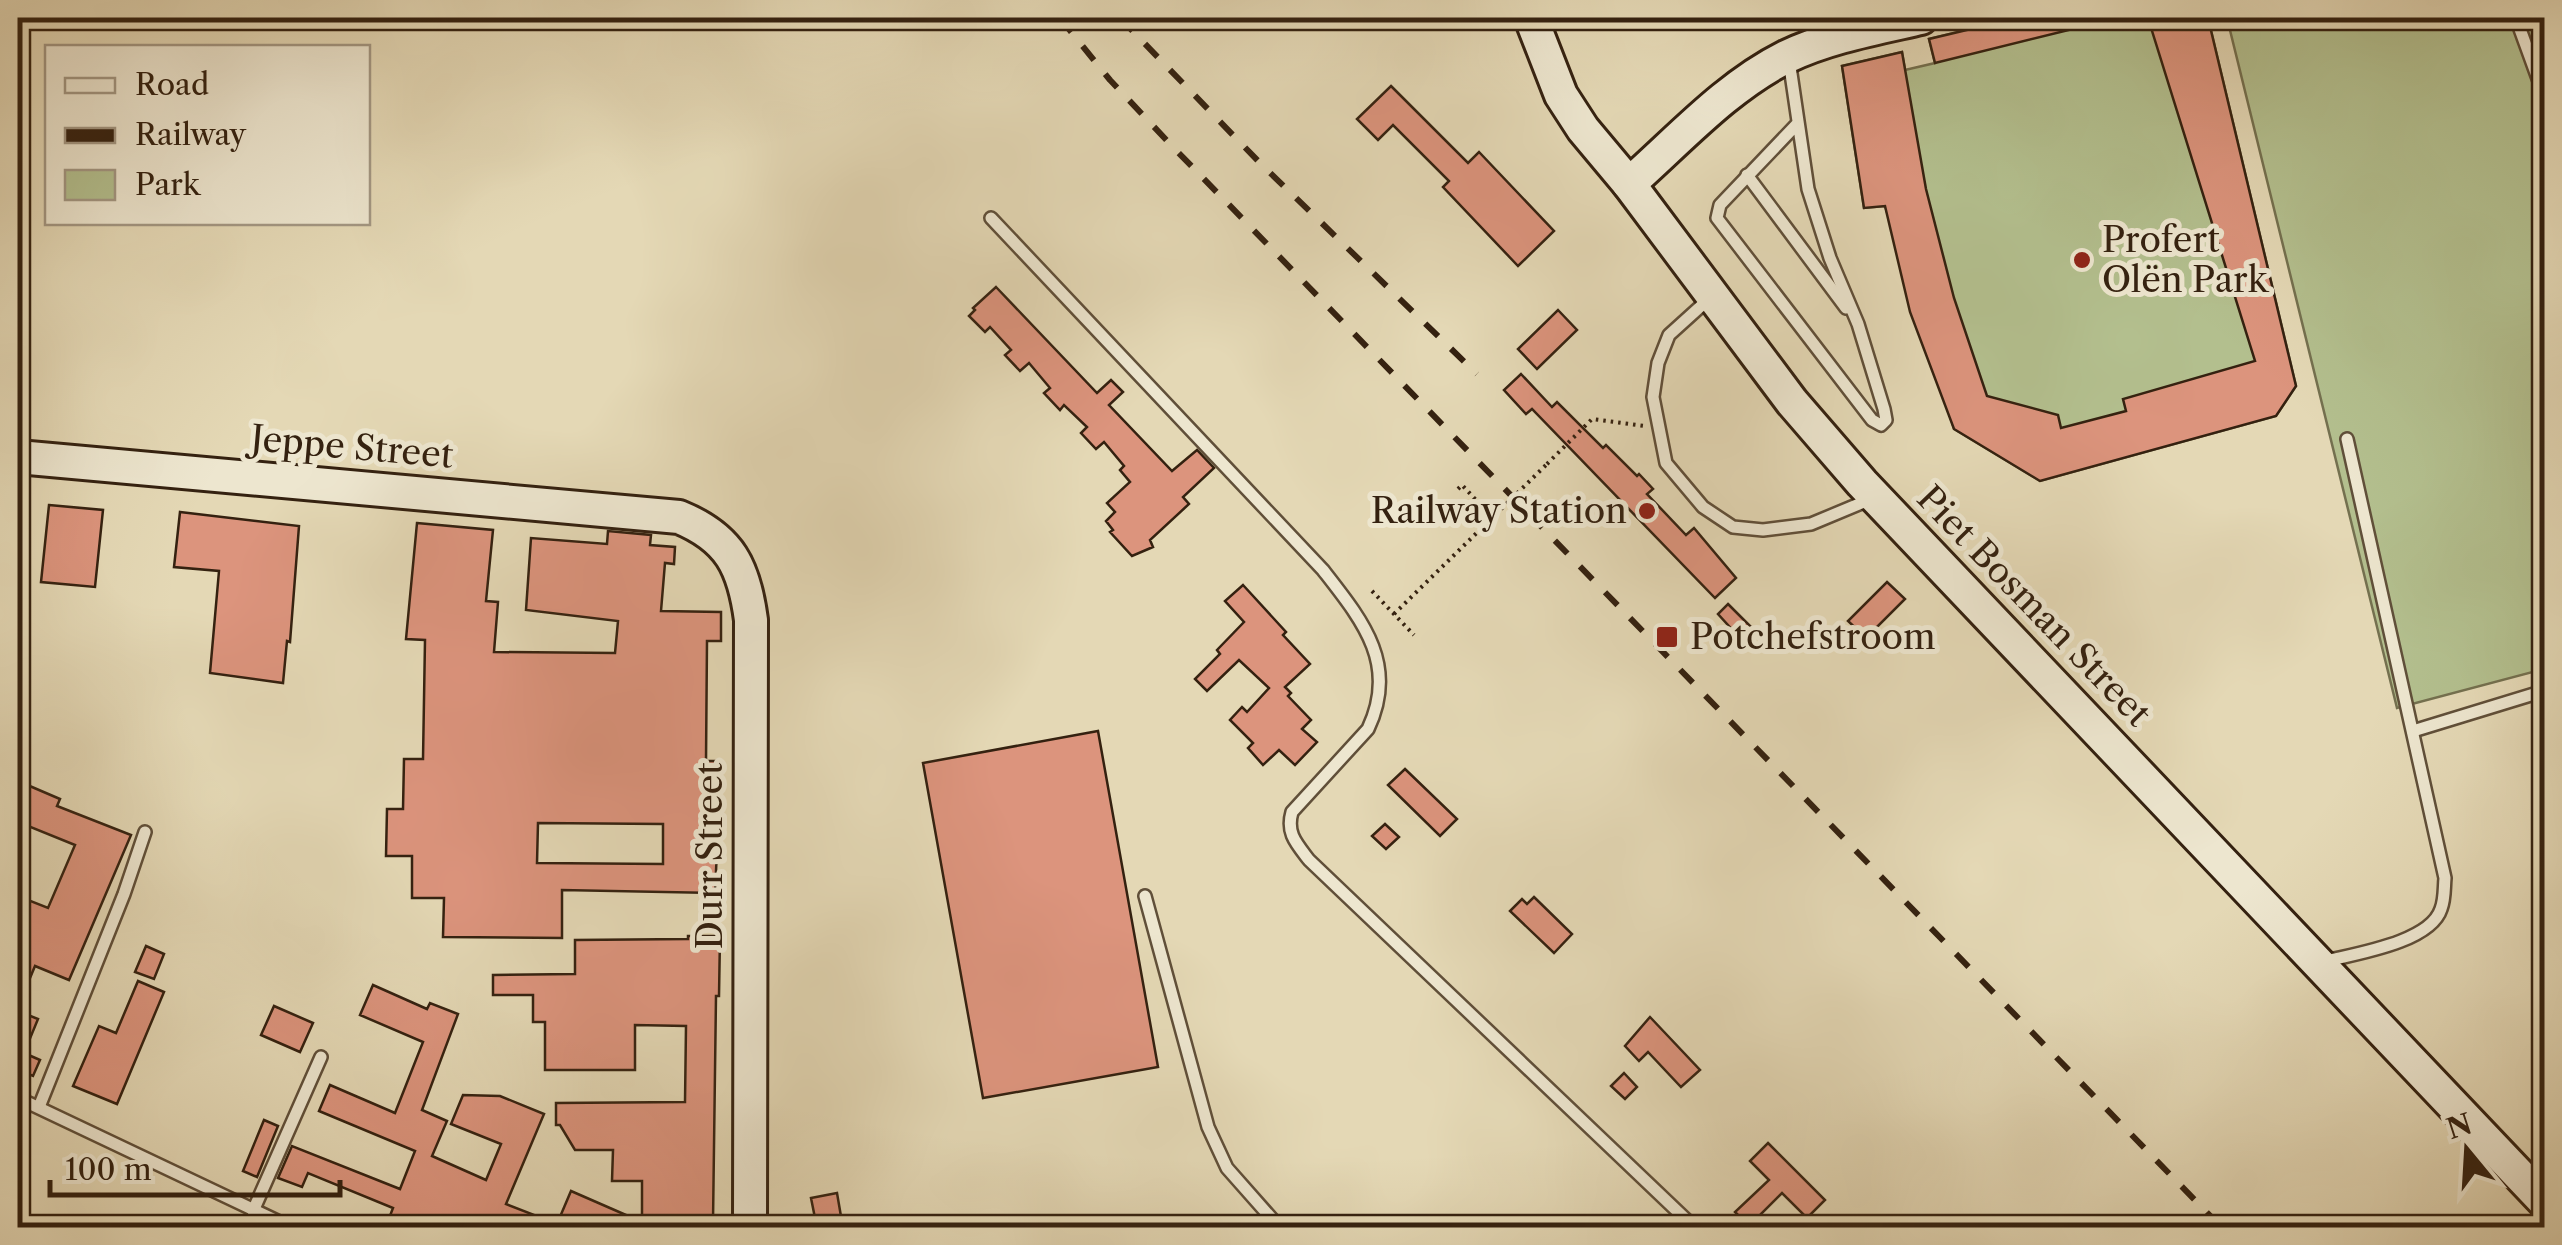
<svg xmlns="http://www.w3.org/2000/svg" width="2562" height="1245" font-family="'Libre Caslon Text',serif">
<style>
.green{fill:#b3bf8e;stroke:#74704f;stroke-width:2.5}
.building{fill:#dc947d;stroke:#342110;stroke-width:2.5;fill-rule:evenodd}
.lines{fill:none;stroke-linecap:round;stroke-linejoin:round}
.lane-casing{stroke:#604f39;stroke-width:16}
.secondary-casing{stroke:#342110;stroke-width:38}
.path{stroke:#342110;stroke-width:4;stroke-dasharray:2.5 5;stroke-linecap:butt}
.lane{stroke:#ede6cf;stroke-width:11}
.secondary{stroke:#ede6cf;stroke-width:32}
.rail{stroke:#342110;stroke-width:6;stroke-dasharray:18 18;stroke-linecap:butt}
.path-bridge{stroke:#342110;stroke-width:4;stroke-dasharray:2.5 5;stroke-linecap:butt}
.poi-dot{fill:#8f2418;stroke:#ede6cf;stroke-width:4}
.labels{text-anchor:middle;stroke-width:10;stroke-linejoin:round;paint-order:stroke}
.poi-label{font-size:35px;fill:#342110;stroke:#ede6cf;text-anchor:start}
.street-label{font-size:35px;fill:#342110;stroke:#ede6cf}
</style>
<rect width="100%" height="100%" fill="#e4d8b5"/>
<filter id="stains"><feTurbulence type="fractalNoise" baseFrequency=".002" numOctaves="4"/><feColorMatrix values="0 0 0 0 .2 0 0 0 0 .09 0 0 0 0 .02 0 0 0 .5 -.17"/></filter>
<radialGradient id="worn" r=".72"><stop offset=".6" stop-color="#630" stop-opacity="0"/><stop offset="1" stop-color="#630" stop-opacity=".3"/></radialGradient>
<g class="green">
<path d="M 2017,18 L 2208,18 L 2296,386 L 2276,416 L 2040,481 L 1954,429 L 1885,206 L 1864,208 L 1842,66 L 1902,52 L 1905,70 L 1935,63 L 1929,39 Z"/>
<path d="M 2227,18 L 2544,18 L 2544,669 L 2397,708 Z"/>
</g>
<g class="building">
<path d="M 2017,18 L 2096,18 L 2097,23 L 1935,63 L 1929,39 Z"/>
<path d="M 2148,18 L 2208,18 L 2296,386 L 2276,416 L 2040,481 L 1954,429 L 1910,312 L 1885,206 L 1864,208 L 1842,66 L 1902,52 L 1926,189 L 1954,298 L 1987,396 L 2058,415 L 2061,428 L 2126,411 L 2123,399 L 2255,361 Z"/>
<path d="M 1391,86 L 1468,163 L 1479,152 L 1554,231 L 1518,266 L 1443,187 L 1449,181 L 1393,125 L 1378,140 L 1357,119 Z"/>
<path d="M 996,287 L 1097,393 L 1111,380 L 1123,392 L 1109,405 L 1172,471 L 1197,450 L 1214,468 L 1183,497 L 1189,504 L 1150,540 L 1153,547 L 1132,556 L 1110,532 L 1113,530 L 1106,521 L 1115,512 L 1107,503 L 1130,482 L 1120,470 L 1124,466 L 1104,442 L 1096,449 L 1081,433 L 1087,427 L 1064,405 L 1060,410 L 1044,393 L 1050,388 L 1029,363 L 1020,371 L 1005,355 L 1011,350 L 990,327 L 985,332 L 969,316 L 975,310 L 973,308 Z"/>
<path d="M 1558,310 L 1577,330 L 1537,369 L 1518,349 Z"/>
<path d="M 1521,374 L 1552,407 L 1557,402 L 1603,448 L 1606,445 L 1637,476 L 1639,474 L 1653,489 L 1647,494 L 1686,535 L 1694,528 L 1736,578 L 1715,598 L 1532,409 L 1526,414 L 1504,390 Z"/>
<path d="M 49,505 L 103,510 L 95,587 L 41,582 Z"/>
<path d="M 180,512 L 299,526 L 290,642 L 287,641 L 283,683 L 210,673 L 219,571 L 174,567 Z"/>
<path d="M 417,523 L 493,530 L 486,601 L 498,602 L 494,652 L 615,653 L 618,621 L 526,610 L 531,538 L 607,544 L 608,531 L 651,535 L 650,545 L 675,547 L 674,564 L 665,563 L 661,611 L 721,612 L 721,641 L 707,641 L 706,761 L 721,761 L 715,893 L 562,890 L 562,938 L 443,937 L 444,898 L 412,898 L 412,856 L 386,856 L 387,809 L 403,809 L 404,759 L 423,759 L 425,640 L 406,639 ZM 538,823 L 663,824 L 663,864 L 537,863 Z"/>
<path d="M 1887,582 L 1905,599 L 1866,638 L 1848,621 Z"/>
<path d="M 1243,585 L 1286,632 L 1283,635 L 1310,664 L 1285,687 L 1291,693 L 1288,696 L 1311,720 L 1302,729 L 1317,742 L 1295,765 L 1279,750 L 1263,765 L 1248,748 L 1253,743 L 1230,720 L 1242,707 L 1247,712 L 1269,688 L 1239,660 L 1207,691 L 1195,679 L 1220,654 L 1217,650 L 1244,622 L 1225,601 Z"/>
<path d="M 1728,604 L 1750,626 L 1738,636 L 1718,614 Z"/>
<path d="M 1098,731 L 1158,1067 L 983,1098 L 923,763 Z"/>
<path d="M 1405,769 L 1457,819 L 1440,836 L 1388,785 Z"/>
<path d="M 18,781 L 60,799 L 57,806 L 131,835 L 69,980 L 35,966 L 18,1007 L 18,896 L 48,908 L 75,845 L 18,822 Z"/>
<path d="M 1385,824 L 1399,837 L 1386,849 L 1372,836 Z"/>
<path d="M 1534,897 L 1572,934 L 1554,953 L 1510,911 L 1522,899 L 1527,904 Z"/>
<path d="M 688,936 L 720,936 L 719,996 L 716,996 L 713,1222 L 644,1223 L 655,1228 L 405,1228 L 388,1221 L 393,1208 L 308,1173 L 302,1187 L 278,1178 L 292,1146 L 400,1189 L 415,1151 L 319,1111 L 330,1085 L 395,1113 L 423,1042 L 360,1015 L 373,985 L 427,1009 L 430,1003 L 458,1014 L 422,1110 L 447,1121 L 432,1156 L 486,1180 L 501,1144 L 451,1124 L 463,1095 L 500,1096 L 544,1114 L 506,1204 L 557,1224 L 571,1191 L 642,1222 L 642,1181 L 612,1181 L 613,1150 L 575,1150 L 560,1125 L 556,1125 L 556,1103 L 685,1102 L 686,1026 L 635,1025 L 635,1070 L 545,1070 L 545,1022 L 533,1022 L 533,995 L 493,995 L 493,975 L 575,974 L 575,940 L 688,939 Z"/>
<path d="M 146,946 L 164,954 L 154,979 L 135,972 Z"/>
<path d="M 138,981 L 164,992 L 117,1104 L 73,1086 L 99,1026 L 116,1033 Z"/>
<path d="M 274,1006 L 313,1023 L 300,1052 L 261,1035 Z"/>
<path d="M 18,1011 L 38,1019 L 24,1053 L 40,1060 L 33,1076 L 18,1070 Z"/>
<path d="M 1650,1017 L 1700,1070 L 1681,1087 L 1648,1052 L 1639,1061 L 1625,1046 Z"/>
<path d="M 1624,1073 L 1637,1087 L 1625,1099 L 1611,1086 Z"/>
<path d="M 264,1120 L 278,1126 L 257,1177 L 243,1171 Z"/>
<path d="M 1768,1143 L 1825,1200 L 1807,1218 L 1782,1193 L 1749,1226 L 1735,1212 L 1769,1180 L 1750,1161 Z"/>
<path d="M 837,1193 L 843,1228 L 817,1228 L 811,1198 Z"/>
</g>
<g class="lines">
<defs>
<g id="lane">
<path d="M 2516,18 L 2544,95"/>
<path d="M 1789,60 L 1808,189 L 1830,258 L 1858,324 L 1884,409 L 1886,420 L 1881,425 L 1872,420 L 1717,218 L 1720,205 L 1798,123"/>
<path d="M 1747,175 L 1846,308"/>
<path d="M 991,218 L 1323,570 C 1362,620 1399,664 1368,729 L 1292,812 C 1286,833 1296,843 1309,860 L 1695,1228"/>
<path d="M 1711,297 L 1669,335 L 1658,363 L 1653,397 L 1666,463 L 1703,507 L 1733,527 L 1763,530 L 1811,524 L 1871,499"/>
<path d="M 2413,731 L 2544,691"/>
<path d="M 1145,896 L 1208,1127 L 1227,1168 L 1280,1228"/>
<path d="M 2322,962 C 2353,954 2430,943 2441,909 C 2445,899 2444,888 2445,878 L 2347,439"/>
<path d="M 18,1098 L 292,1228"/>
<path d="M 39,1107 L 124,894 L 145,832"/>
<path d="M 253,1211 L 321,1057"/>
</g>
<g id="secondary">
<path d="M 1531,18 L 1561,95 L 1583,129 L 1629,184 L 1792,402 L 1862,483 L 2544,1201"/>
<path d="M 1629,184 C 1679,140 1726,87 1786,57 C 1827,37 1877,28 1921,18"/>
<path d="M 18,457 L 679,517 C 730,538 744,567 751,620 L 750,1228"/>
</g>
</defs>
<use href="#lane" class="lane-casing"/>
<use href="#secondary" class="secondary-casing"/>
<g class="path">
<path d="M 1547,464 L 1592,419 L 1645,426"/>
<path d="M 1458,489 L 1462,485 L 1492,517"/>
<path d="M 1372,591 L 1414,635"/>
</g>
<use href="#lane" class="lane"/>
<use href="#secondary" class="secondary"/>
<g class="rail">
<path d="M 1060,18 L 1110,80 L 1171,145 L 2222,1228"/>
<path d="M 1120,18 L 1260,163 L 1477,374"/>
</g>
<path class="path-bridge" d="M 1394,614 L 1547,464"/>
</g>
<g class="poi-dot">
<circle cx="2082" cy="260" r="10"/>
<circle cx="1647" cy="511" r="10"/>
<rect x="1655" y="625" width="24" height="24" rx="5"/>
</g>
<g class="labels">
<g class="poi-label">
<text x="2102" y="252">Profert<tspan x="2102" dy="40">Olën Park</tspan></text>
<text x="1627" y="523" text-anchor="end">Railway Station</text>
<text x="1690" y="649">Potchefstroom</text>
</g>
<g class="street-label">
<text transform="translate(352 447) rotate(5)" y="12">Jeppe Street</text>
<text transform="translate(2034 606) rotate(46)" y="12">Piet Bosman Street</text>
<text transform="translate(710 856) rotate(-90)" y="12">Durr Street</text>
</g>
</g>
<rect width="2562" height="1245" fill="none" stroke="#e4d8b5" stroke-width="60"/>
<rect x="20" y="20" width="2522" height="1205" fill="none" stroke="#342110" stroke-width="5"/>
<rect x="30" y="30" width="2502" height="1185" fill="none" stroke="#342110" stroke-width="2.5"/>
<rect x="45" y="45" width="325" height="180" fill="#ede6cf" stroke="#a39783" stroke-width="2.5"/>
<rect x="65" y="78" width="50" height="15" fill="#ede6cf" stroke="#a39783" stroke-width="2.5"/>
<text x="135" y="95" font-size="30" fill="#342110">Road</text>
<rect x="65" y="128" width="50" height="15" fill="#342110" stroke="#a39783" stroke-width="2.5"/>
<text x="135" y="145" font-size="30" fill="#342110">Railway</text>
<rect x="65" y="170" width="50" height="30" fill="#b3bf8e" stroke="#a39783" stroke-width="2.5"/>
<text x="135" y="195" font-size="30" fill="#342110">Park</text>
<g transform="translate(2467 1150) rotate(342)" stroke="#ede6cf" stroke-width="8" paint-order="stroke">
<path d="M0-8L18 38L0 25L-18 38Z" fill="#342110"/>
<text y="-15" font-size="28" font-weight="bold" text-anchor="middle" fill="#342110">N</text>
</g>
<path d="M50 1180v15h290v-15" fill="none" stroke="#342110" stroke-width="5"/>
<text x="65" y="1180" font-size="30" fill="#342110" stroke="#ede6cf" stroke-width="8" paint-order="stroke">100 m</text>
<rect width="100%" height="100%" filter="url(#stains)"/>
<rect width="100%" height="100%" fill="url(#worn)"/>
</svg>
